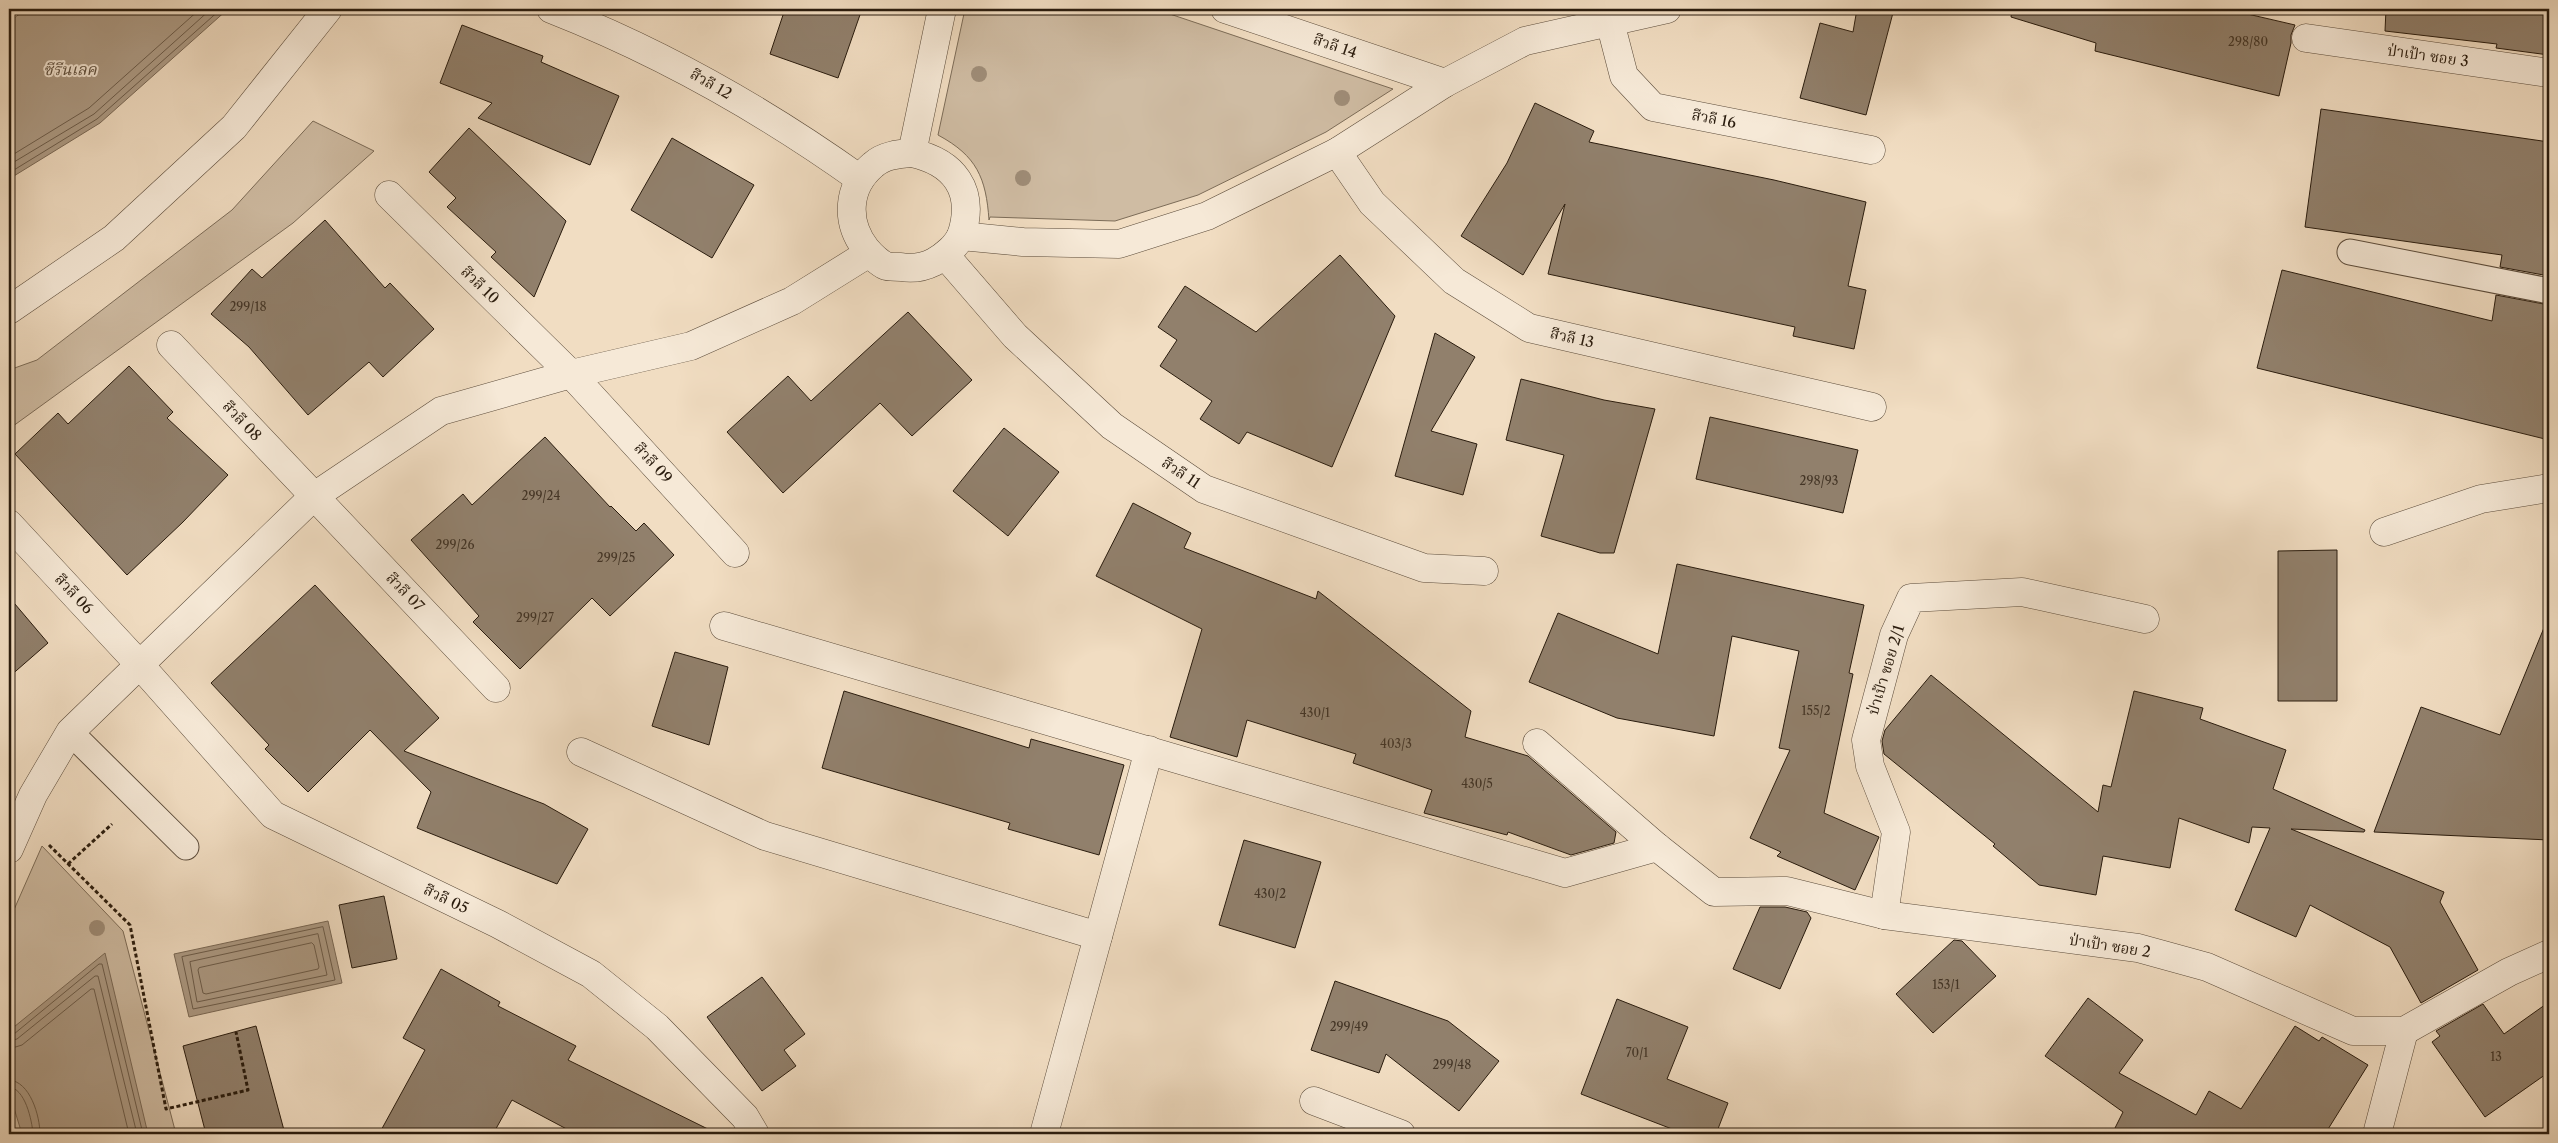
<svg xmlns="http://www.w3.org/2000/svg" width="2558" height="1143" font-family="'Libre Caslon Text','Noto Serif Thai',serif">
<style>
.green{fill:#cfbca3;stroke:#7c6c58}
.water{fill:#ad9b85;stroke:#796855}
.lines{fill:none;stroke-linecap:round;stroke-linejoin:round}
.shore{stroke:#6c5c4a;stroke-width:1}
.building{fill:#91806c;stroke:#2a1c0e}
.lane-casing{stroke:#5c4c3b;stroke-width:27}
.street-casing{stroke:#5c4c3b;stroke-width:29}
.path{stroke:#2a1c0e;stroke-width:3;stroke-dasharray:4 2.5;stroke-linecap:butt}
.lane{stroke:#f6e9d7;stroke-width:25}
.street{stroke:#f6e9d7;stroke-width:28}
.tree{fill:#9f8d78}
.labels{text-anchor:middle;stroke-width:4;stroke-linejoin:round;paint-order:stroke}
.number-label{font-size:12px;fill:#443526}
.street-label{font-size:15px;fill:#2a1c0e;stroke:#f6e9d7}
.water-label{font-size:16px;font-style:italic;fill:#5e4f3e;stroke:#f6e9d7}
</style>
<rect width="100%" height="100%" fill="#f1ddc2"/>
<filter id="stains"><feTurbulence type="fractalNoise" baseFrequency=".004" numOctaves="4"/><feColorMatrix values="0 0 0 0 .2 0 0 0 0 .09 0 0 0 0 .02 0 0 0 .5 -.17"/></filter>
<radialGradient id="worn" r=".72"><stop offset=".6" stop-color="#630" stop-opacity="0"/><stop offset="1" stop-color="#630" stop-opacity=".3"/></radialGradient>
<g class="green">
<path d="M 965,9 L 1155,9 L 1393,89 L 1326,132 L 1198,195 L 1115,221 L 990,217 L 989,220 C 986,178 977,156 938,135 Z"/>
<path d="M 313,121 L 374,151 L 293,223 L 9,429 L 9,370 L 37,360 L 232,210 Z"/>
<path d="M 42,846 L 123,931 L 176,1134 L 9,1134 L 9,921 Z"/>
</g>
<g class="water">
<path d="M 26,9 L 228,9 L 100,123 L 9,179 L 9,22 Z"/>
<path d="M 328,921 L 342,983 L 189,1017 L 174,954 Z"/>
<path d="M 105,953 L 148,1134 L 22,1134 L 9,1092 L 9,1031 Z"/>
</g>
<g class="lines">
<g class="shore">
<path d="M 9,157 L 89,108 L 200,9"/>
<path d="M 9,165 L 94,114 L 211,9"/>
<path d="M 9,173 L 97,119 L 221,9"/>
<path d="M 323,927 L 335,980 L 193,1009 L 182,957 Z"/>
<path d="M 318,934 L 327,975 L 197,1002 L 190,962 Z"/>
<path d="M 312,943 L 314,945 L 319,967 L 318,969 L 206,994 L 203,993 L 198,970 L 199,968 Z"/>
<path d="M 9,1035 L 14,1034 L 99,964 L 102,964 L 143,1134"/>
<path d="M 9,1041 L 17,1039 L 95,976 L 98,976 L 137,1134"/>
<path d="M 9,1049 L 22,1045 L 91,989 L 94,989 L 129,1134"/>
<path d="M 9,1080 C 30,1081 40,1116 40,1134"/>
<path d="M 9,1087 C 25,1088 32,1120 33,1134"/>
</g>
</g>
<g class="building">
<path d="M 785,9 L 862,9 L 838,78 L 770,54 Z"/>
<path d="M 1857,9 L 1894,9 L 1866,115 L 1800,98 L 1820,23 L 1853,32 Z"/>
<path d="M 2012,9 L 2226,9 L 2295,25 L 2291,35 L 2291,43 L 2279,96 L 2095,51 L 2096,43 L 2011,17 Z"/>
<path d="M 2386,9 L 2549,9 L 2549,55 L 2496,48 L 2497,44 L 2385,31 Z"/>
<path d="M 462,25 L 543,56 L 541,62 L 619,96 L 590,165 L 478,118 L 492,103 L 440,83 Z"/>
<path d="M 1535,103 L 1594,131 L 1589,142 L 1774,180 L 1866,202 L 1848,286 L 1866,290 L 1854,349 L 1793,336 L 1795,327 L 1548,274 L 1565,204 L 1523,275 L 1461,236 L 1507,163 Z"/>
<path d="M 2321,109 L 2549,142 L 2549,276 L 2500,267 L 2502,255 L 2305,227 Z"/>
<path d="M 469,128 L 566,221 L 534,297 L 491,257 L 496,252 L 447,207 L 456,198 L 429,172 Z"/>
<path d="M 672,138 L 754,185 L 712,258 L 631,210 Z"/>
<path d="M 325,220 L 385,288 L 390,283 L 434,329 L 383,377 L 369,362 L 308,415 L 249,347 L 211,314 L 252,269 L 262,278 Z"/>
<path d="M 1340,255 L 1395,316 L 1332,467 L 1247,432 L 1239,444 L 1200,419 L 1212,401 L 1160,366 L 1177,340 L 1158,327 L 1185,286 L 1256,332 Z"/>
<path d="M 2282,270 L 2492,321 L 2496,295 L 2549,305 L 2549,440 L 2257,368 Z"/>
<path d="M 908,312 L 972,380 L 912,436 L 880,403 L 783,493 L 727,432 L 788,376 L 811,401 Z"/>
<path d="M 1435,333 L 1475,357 L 1431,431 L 1477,444 L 1463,495 L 1395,476 Z"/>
<path d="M 129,366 L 173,412 L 167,418 L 228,475 L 183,522 L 127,575 L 15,454 L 58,413 L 68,424 Z"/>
<path d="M 1521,379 L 1604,400 L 1655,409 L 1614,553 L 1600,553 L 1541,536 L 1564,455 L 1506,440 Z"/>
<path d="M 1710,417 L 1858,450 L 1843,513 L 1696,479 Z"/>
<path d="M 1004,428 L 1059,472 L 1008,536 L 953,491 Z"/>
<path d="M 545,437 L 610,507 L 611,506 L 636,531 L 644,523 L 674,555 L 610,616 L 592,598 L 520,669 L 473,622 L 479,616 L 411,540 L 463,494 L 472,505 Z"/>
<path d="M 1133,503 L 1191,533 L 1184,548 L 1316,599 L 1318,591 L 1471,711 L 1465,737 L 1528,756 L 1616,832 L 1614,843 L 1571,855 L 1508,832 L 1507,835 L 1424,813 L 1432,790 L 1353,763 L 1356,754 L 1247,720 L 1237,757 L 1170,737 L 1202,629 L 1096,576 Z"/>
<path d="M 2337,550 L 2337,701 L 2278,701 L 2278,551 Z"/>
<path d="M 1677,564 L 1864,605 L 1849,673 L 1853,674 L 1824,813 L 1879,837 L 1855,890 L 1777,856 L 1781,852 L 1750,838 L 1790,750 L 1779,748 L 1799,651 L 1732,636 L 1714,736 L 1617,718 L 1529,682 L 1558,613 L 1658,654 Z"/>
<path d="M 315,585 L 439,718 L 404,751 L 544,804 L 588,829 L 557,884 L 417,828 L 431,792 L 370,730 L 308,792 L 265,749 L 269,745 L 211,683 Z"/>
<path d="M 9,597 L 48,643 L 9,677 Z"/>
<path d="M 2548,618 L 2549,840 L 2374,832 L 2421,707 L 2500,735 Z"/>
<path d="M 675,652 L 728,667 L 709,745 L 652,726 Z"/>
<path d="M 1931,675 L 2098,812 L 2103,785 L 2111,787 L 2134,691 L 2203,708 L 2200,719 L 2286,750 L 2273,789 L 2365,830 L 2364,832 L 2291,829 L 2444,892 L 2440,902 L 2478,970 L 2421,1003 L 2390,947 L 2310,905 L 2296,937 L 2235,910 L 2270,828 L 2252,827 L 2249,843 L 2179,818 L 2170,868 L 2103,856 L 2096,895 L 2039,885 L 1993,846 L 1995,844 L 1884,754 L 1882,741 L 1885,730 Z"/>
<path d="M 844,691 L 1029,748 L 1031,739 L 1124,765 L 1099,855 L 1008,829 L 1010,823 L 822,768 Z"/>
<path d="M 1244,840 L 1321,862 L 1295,948 L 1219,925 Z"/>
<path d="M 384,896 L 397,959 L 352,968 L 339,905 Z"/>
<path d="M 1760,907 L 1785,907 L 1807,912 L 1811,918 L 1780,989 L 1733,969 Z"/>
<path d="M 1954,940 L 1962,941 L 1996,976 L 1933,1033 L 1896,994 Z"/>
<path d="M 441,969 L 500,1002 L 498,1006 L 576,1046 L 568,1060 L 718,1134 L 576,1134 L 512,1100 L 493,1134 L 379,1134 L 425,1050 L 403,1038 Z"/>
<path d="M 762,977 L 805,1034 L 784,1050 L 796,1066 L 762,1091 L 707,1017 Z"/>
<path d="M 1335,981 L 1448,1021 L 1499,1061 L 1459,1111 L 1386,1054 L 1379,1073 L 1311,1050 Z"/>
<path d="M 2088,998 L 2143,1040 L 2119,1073 L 2196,1115 L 2209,1091 L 2241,1109 L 2295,1026 L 2319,1041 L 2322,1037 L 2368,1065 L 2325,1134 L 2112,1134 L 2123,1112 L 2045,1056 Z"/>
<path d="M 1617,999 L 1688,1027 L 1667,1079 L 1728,1103 L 1716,1134 L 1685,1134 L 1581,1094 Z"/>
<path d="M 2549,1002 L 2549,1072 L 2485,1117 L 2432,1042 L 2440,1036 L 2436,1031 L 2483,1004 L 2504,1034 Z"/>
<path d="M 256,1026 L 285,1134 L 206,1134 L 183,1046 Z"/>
</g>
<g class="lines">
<defs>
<g id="lane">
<path d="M 2350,252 L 2549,291"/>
<path d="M 70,732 L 186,847"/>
</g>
<g id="street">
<path d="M 551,9 C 663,53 762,109 860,179"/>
<path d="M 1225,9 L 1445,83"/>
<path d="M 1610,22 L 1624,76 L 1653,107 L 1871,150"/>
<path d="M 2306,38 L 2549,73"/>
<path d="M 1337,152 L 1372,203 L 1454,281 L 1529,328 L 1872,407"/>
<path d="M 912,153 C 954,162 975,190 962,233 C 958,245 945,256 934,262 C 924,267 912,269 901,267 C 896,267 890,267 886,266 C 879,263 870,254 866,249 C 845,222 847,187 873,165 C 884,155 899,154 912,153 Z"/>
<path d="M 912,153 L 942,9"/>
<path d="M 389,195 L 571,374 L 735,553"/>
<path d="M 961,236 L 1023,242 L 1119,244 L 1207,216 L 1337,152 L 1445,83 L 1525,41 L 1667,9"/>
<path d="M 945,255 L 1015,336 L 1112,426 L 1204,489 L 1424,568 L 1484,571"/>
<path d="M 9,310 L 114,238 L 234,127 L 328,9"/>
<path d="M 171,345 L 496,688"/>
<path d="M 9,524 L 139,664 L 273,815 L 498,924 L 591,974 L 657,1027 L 745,1117 L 755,1134"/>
<path d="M 2384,532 L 2481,499 L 2549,488"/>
<path d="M 724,626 L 1565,873 L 1657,847"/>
<path d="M 1537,743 L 1657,847 L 1714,892 L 1787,891 L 1884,915 L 2138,948 L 2207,967 L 2353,1031 L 2404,1031 L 2509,972 L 2549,954"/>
<path d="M 581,752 L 765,836 L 1098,936"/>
<path d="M 9,849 L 33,795 L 70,732 L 313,497 L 441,411 L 571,374 L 691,346 L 792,301 L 869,253"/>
<path d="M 1884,915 L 1896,832 L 1870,766 L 1866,740 L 1894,635 L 1911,598 L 2022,592 L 2145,619"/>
<path d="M 1314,1101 L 1401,1134"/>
<path d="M 1044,1134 L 1149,750"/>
<path d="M 2377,1134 L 2404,1031"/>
</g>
</defs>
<use href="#lane" class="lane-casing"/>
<use href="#street" class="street-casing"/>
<g class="path">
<path d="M 49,845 L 130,925 L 166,1109 L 248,1090 L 236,1032"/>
<path d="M 68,864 L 112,824"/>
</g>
<use href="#lane" class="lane"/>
<use href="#street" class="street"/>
</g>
<g class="tree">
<circle cx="979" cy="74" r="8"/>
<circle cx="1342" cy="98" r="8"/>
<circle cx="1023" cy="178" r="8"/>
<circle cx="97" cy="928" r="8"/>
</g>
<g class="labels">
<g class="number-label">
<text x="2248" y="46">298/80</text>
<text x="248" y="311">299/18</text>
<text x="1819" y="485">298/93</text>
<text x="541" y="500">299/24</text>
<text x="455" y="549">299/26</text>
<text x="616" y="562">299/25</text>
<text x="535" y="622">299/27</text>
<text x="1816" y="715">155/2</text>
<text x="1315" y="717">430/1</text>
<text x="1396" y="748">403/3</text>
<text x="1477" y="788">430/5</text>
<text x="1270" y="898">430/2</text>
<text x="1946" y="989">153/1</text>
<text x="1349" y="1031">299/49</text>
<text x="1637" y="1057">70/1</text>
<text x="2496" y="1061">13</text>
<text x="1452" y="1069">299/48</text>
</g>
<g class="street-label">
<text transform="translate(1335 46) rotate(19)" y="5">สีวลี 14</text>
<text transform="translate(2428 56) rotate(8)" y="5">ป่าเป้า ซอย 3</text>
<text transform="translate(711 84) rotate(30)" y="5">สีวลี 12</text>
<text transform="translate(1714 119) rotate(11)" y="5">สีวลี 16</text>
<text transform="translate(480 285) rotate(44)" y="5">สีวลี 10</text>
<text transform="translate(1572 338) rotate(13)" y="5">สีวลี 13</text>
<text transform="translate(242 421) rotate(47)" y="5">สีวลี 08</text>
<text transform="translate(653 463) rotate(48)" y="5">สีวลี 09</text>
<text transform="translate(1181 473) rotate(34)" y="5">สีวลี 11</text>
<text transform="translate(405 592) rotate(46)" y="5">สีวลี 07</text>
<text transform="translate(74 594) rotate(47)" y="5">สีวลี 06</text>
<text transform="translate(1886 670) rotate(-73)" y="5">ป่าเป้า ขอย 2/1</text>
<text transform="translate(446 899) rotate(26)" y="5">สีวลี 05</text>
<text transform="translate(2110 946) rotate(9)" y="5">ป่าเป้า ซอย 2</text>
</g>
<g class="water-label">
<text x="70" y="75">ซีรีนเลค</text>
</g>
</g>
<rect width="2558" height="1143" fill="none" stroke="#f1ddc2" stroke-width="30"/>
<rect x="10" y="10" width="2538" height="1123" fill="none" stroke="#2a1c0e" stroke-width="2.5"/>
<rect x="15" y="15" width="2528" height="1113" fill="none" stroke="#2a1c0e"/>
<rect width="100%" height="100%" filter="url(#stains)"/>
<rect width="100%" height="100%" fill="url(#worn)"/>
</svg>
